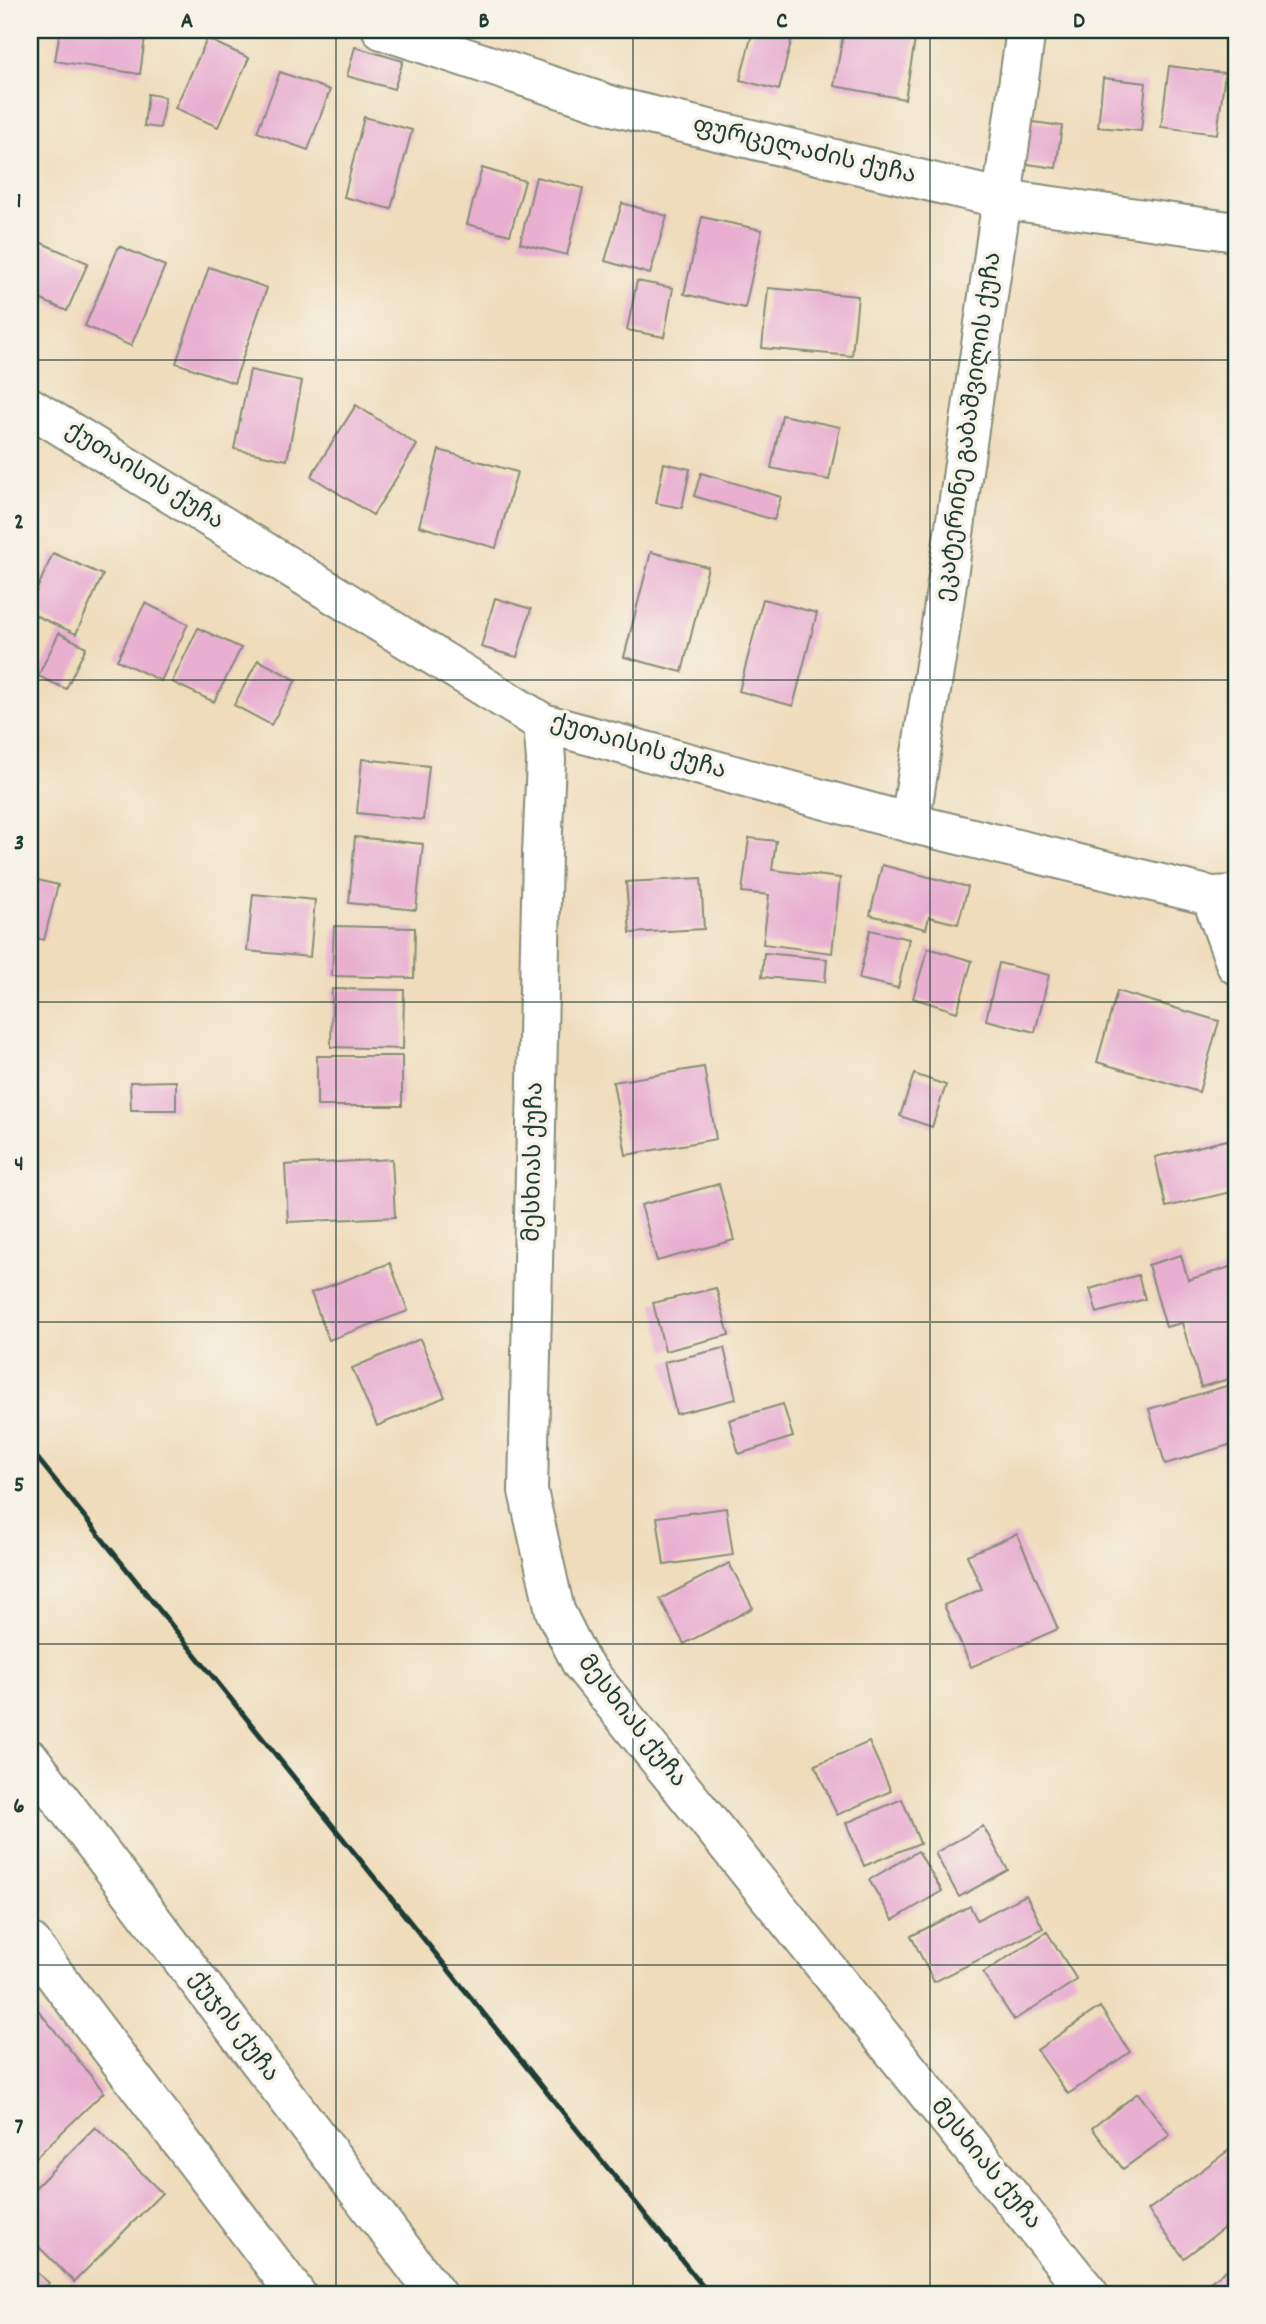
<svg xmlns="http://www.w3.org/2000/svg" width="1266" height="2324" font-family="Dekko,'Noto Sans Georgian',sans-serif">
<rect width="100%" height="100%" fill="#f7f3e8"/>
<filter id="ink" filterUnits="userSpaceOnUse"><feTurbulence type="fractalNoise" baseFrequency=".0143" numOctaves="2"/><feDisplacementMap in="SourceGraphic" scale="14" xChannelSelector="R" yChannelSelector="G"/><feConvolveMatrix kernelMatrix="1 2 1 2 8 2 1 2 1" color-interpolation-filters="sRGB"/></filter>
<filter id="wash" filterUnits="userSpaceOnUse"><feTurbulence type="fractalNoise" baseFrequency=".00686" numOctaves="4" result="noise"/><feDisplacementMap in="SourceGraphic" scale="28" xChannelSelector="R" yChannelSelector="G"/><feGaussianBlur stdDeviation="1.57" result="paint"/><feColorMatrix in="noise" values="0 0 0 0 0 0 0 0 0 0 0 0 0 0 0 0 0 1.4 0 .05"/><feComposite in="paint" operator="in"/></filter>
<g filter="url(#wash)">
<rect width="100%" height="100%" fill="#efdcbb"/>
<g id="blocks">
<path fill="#e8afd1" d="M60,30H146L140,74L55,61Z
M753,30H794L779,90L740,80Z
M844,30H893L916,34L905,99L834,86Z
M207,39L249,58L218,127L175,108Z
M355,47L403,61L394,89L347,76Z
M1169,66L1225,73L1217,134L1161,127Z
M280,72L330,90L308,150L257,132Z
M1103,78L1146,83L1141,131L1098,127Z
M148,94L165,97L160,128L144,126Z
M364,117L412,130L391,209L344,197Z
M1026,121L1062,126L1056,168L1020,163Z
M482,168L525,181L510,235L467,224Z
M536,177L583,188L567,255L520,243Z
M622,203L667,216L650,274L605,261Z
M702,217L762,230L745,308L684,294Z
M30,238L88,263L67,311L30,295Z
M119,246L165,266L131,346L85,326Z
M209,267L267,288L234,383L176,363Z
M637,281L673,288L664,337L627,330Z
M768,288L858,296L852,356L762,348Z
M250,370L302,381L287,460L234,449Z
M356,405L417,445L373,515L311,476Z
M782,415L840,427L829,480L771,468Z
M439,450L517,472L496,548L419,526Z
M664,463L690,469L682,508L656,503Z
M701,473L781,497L774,520L694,496Z
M651,552L708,567L682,672L624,657Z
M53,553L103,575L76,634L30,613V605Z
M495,598L531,609L517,657L481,647Z
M763,599L817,613L793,706L739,691Z
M145,603L188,624L161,681L117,660Z
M198,628L241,648L214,702L172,682Z
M59,633L86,647L66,689L38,676Z
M258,660L296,680L271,725L234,705Z
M362,759L429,766L423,820L357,813Z
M355,837L423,844L416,910L349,903Z
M749,838L776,841L772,870L840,878L832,953L763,944L769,895L742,892Z
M882,865L968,887L958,924L929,917L926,929L870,915Z
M30,878L58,885L44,940L30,936Z
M701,878L704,929L630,933L626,882Z
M253,894L315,900L310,957L247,951Z
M334,926L415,928L414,978L332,976Z
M870,930L909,939L898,988L859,979Z
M928,948L972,961L957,1012L913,998Z
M764,953L827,959L825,982L762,977Z
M999,963L1049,975L1035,1032L986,1020Z
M332,989L404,990L403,1049L331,1047Z
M1117,991L1219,1021L1199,1092L1097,1062Z
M317,1056H402V1106H317Z
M704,1067L716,1139L626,1155L613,1082Z
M914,1074L946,1085L932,1127L900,1116Z
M176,1081V1110H131L130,1082Z
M1227,1140L1236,1181V1191L1166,1207L1155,1157Z
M392,1159L395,1217L288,1222L285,1165Z
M719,1184L734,1240L657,1261L641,1205Z
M1181,1255L1188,1280L1236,1265V1377L1201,1387L1182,1323L1166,1327L1148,1265Z
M390,1263L408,1311L329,1340L311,1293Z
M1138,1275L1145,1299L1097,1313L1090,1289Z
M716,1288L729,1335L665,1351L653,1303Z
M420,1339L445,1397L377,1426L352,1368Z
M724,1348L736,1399L676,1414L664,1362Z
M1236,1383V1443L1165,1464L1149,1409Z
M783,1404L793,1437L739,1454L729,1420Z
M726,1508L733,1555L664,1565L657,1517Z
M1017,1534L1058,1629L971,1667L944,1605L982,1589L967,1555Z
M729,1563L753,1608L684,1644L660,1599Z
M869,1742L891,1791L837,1815L815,1765Z
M902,1799L920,1843L864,1866L846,1823Z
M983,1826L1008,1870L959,1897L935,1853Z
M918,1851L942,1891L893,1920L869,1880Z
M1026,1895L1043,1928L934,1982L911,1936L970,1906L977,1920Z
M1047,1932L1077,1980L1014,2020L983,1973Z
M30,2000L104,2092L30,2163Z
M1100,2007L1130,2052L1068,2094L1037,2050Z
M1138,2093L1170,2135L1123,2169L1092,2128Z
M95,2127L162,2193L74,2282L30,2238V2193Z
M1236,2145V2219L1184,2258L1148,2210Z
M1236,2263V2294H1213L1206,2285Z
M30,2267L49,2283L40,2294H30Z"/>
</g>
</g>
<g filter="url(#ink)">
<use href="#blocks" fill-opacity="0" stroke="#878c78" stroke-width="2"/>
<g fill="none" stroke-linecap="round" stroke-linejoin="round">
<g stroke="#878c78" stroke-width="42">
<path id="minor" d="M382,30L616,107L1003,199L1236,232
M30,407L543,723L910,823L1211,896L1236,895
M543,723L546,760L542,854L528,1491L555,1611L581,1663L1089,2294
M910,823L938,646L1026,30
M1211,896L1236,965
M30,1759L436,2294
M30,1942L296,2294"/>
</g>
<use href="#minor" stroke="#fff" stroke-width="38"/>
<path stroke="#1f3d34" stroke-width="5" d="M30,1449L709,2294"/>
</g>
</g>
<path fill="none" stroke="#1f3d34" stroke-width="2" stroke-opacity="0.55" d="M336,30V2294M633,30V2294M930,30V2294M30,360H1236M30,680H1236M30,1002H1236M30,1322H1236M30,1644H1236M30,1965H1236"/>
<g text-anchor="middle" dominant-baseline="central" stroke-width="7" stroke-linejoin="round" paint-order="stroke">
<g font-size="24" fill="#1f3d34" stroke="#f7f3e8">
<text transform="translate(804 152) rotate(13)">ფურცელაძის ქუჩა</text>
<text transform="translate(970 427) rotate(-82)">ეკატერინე გაბაშვილის ქუჩა</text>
<text transform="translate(144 477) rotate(32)">ქუთაისის ქუჩა</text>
<text transform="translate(638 748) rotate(16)">ქუთაისის ქუჩა</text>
<text transform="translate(535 1162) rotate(-89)">მესხიას ქუჩა</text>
<text transform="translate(631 1722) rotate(52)">მესხიას ქუჩა</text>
<text transform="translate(233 2027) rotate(53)">ქუჯის ქუჩა</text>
<text transform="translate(985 2165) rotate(51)">მესხიას ქუჩა</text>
</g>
</g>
<rect width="1266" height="2324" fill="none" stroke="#f7f3e8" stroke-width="77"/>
<rect x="38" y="38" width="1190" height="2248" fill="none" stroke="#1f3d34" stroke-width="2.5"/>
<g font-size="23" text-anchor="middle" font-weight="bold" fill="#1f3d34">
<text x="187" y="27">A</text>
<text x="484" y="27">B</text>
<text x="782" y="27">C</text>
<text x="1079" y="27">D</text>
<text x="19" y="207">1</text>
<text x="19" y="528">2</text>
<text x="19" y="849">3</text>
<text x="19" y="1170">4</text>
<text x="19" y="1491">5</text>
<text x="19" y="1812">6</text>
<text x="19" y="2133">7</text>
</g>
</svg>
